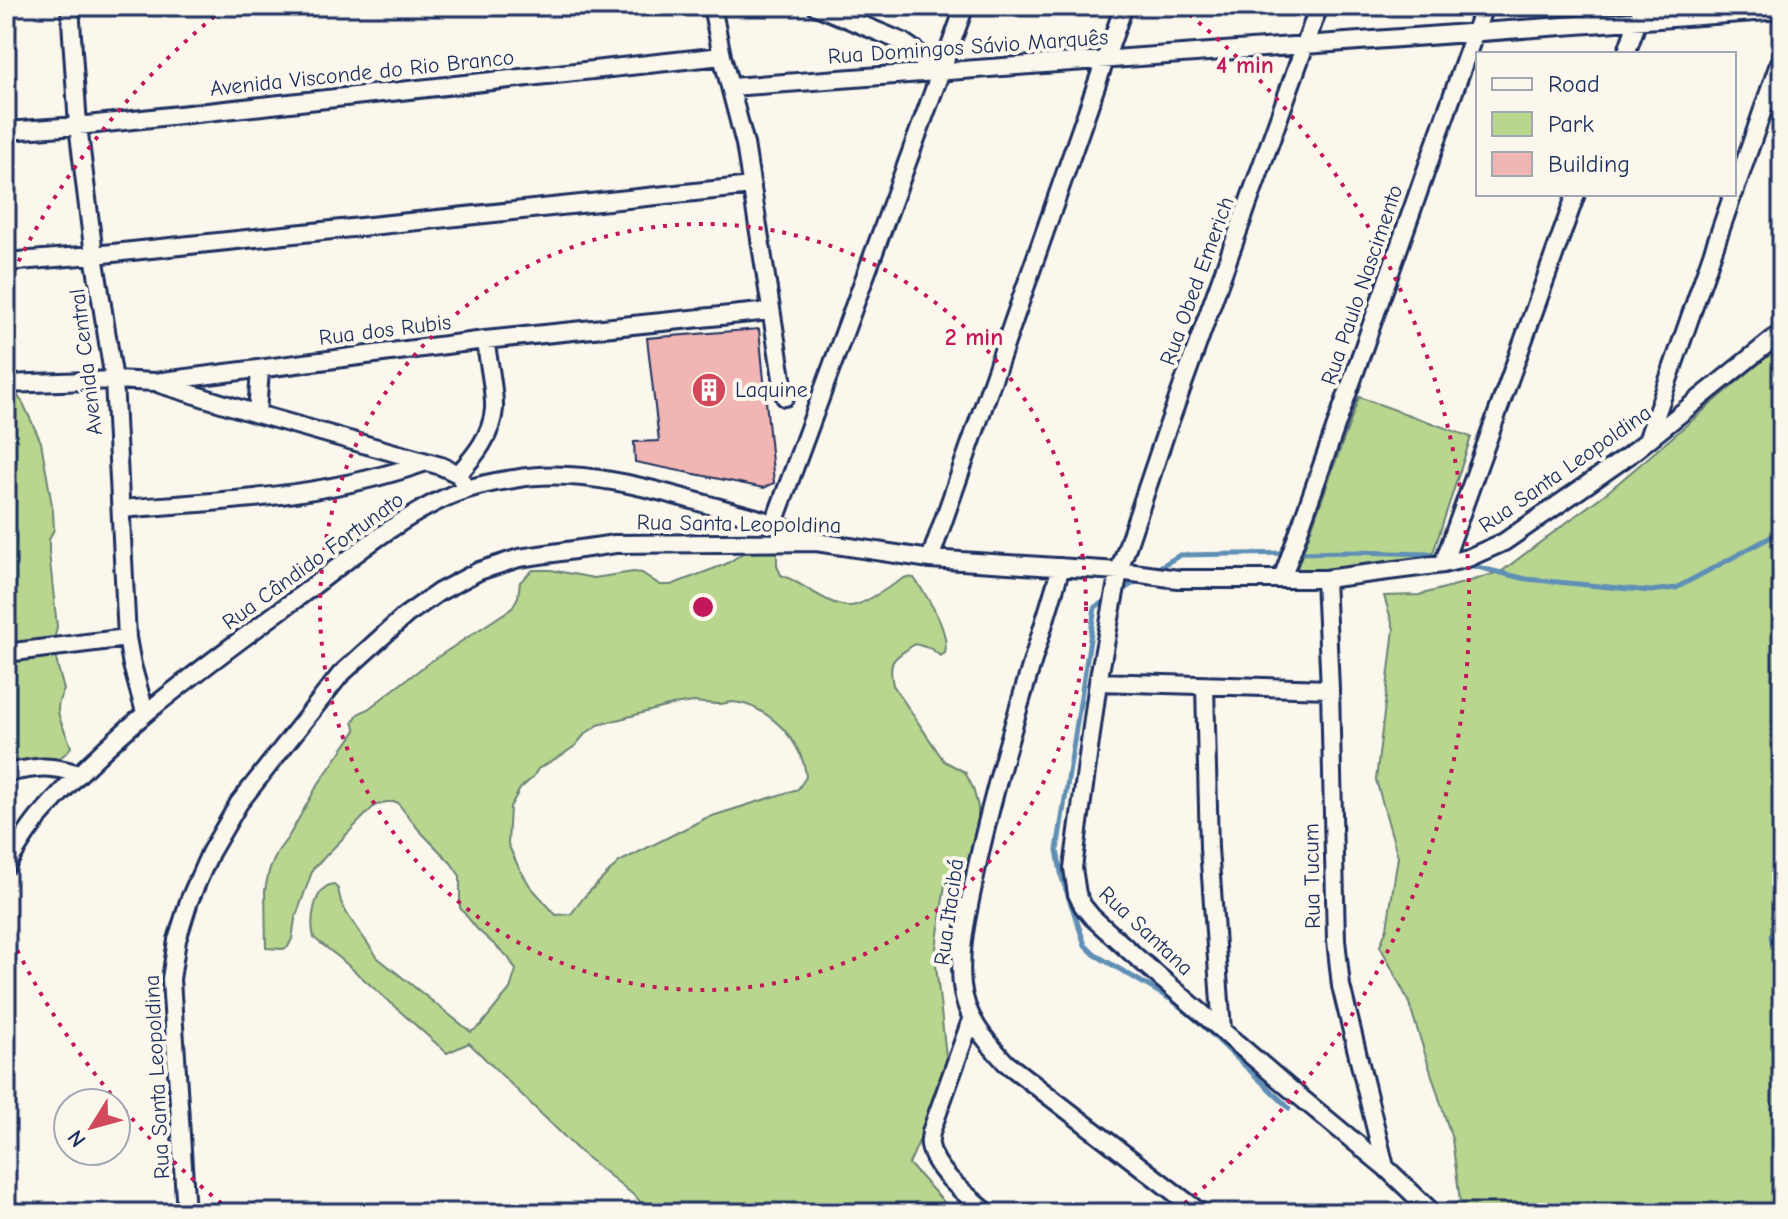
<svg xmlns="http://www.w3.org/2000/svg" width="1788" height="1219" font-family="'Comic Neue',sans-serif">
<rect width="100%" height="100%" fill="#fbf7ec"/>
<filter id="ink" filterUnits="userSpaceOnUse"><feTurbulence type="fractalNoise" baseFrequency=".0125" numOctaves="2"/><feDisplacementMap in="SourceGraphic" scale="16" xChannelSelector="R" yChannelSelector="G"/><feConvolveMatrix kernelMatrix="1 2 1 2 8 2 1 2 1" color-interpolation-filters="sRGB"/></filter>
<g filter="url(#ink)">
<path fill="#b9d68f" stroke="#6a8276" stroke-width="2" fill-rule="evenodd" d="M1782,344V1213H1444L1448,1207L1460,1201L1452,1139L1408,1000L1380,946L1387,928L1398,857L1376,780L1394,629L1384,596L1419,595L1467,582L1502,571L1610,490Z
M6,388L15,392L23,403L41,442L53,511L54,529L49,540V552L57,627C50,649 59,669 64,690C50,713 64,724 71,747C57,769 29,764 6,764Z
M1359,397L1471,437L1431,559L1295,574Z
M757,544L777,547V566L781,575C803,582 834,612 856,605C871,600 892,585 906,577L914,578C927,596 950,631 945,653L940,656L932,649L915,644C895,658 887,658 893,685L944,761L965,772L973,788L978,807V823L969,867L945,884L935,956L948,1075L909,1164L954,1213H650L636,1197L579,1151L469,1043L447,1053L341,959L314,938C310,922 313,888 333,884L338,889L341,902L347,914L378,958L471,1032L481,1025L510,989L516,970L508,957L477,929L460,908V876L451,863L419,830L397,802H386L374,806L313,869L295,919L292,939L288,947L283,949L266,948L265,890L269,871L278,851L289,836L317,786L356,730L353,722L358,714L368,709L427,664L512,608L518,597L520,582L533,570H551L594,578L633,572L642,573L660,585H671L726,564ZM694,702C703,703 711,704 720,704C724,704 728,702 732,702C768,704 804,743 806,777L798,789L706,818L619,862L585,896L571,914L556,915L530,886L518,866L508,844L510,807L520,789L533,777L538,769L562,755L575,746L585,734L598,725L672,705Z"/>
<g fill="none" stroke-linecap="round" stroke-linejoin="round">
<path stroke="#608fb6" stroke-width="5" d="M1465,564L1526,579L1650,591L1676,588L1782,531
M1155,570L1180,555L1356,552L1427,554L1444,558
M1120,591L1143,578
M1109,599L1095,607L1057,850L1062,878L1085,945L1094,954L1172,1000L1199,1022L1289,1108
M1771,936L1782,992"/>
</g>
<path fill="#f1b6b3" stroke="#1b2f5e" stroke-width="2" d="M759,329L774,483L764,488L635,462L634,442L659,441L647,338Z"/>
<g fill="none" stroke-linecap="round" stroke-linejoin="round">
<g stroke="#1b2f5e" stroke-width="22">
<path id="minor" d="M70,6L78,126L94,255L114,380L127,638L132,665L145,712
M712,6L722,56L745,144L785,397
M816,6L903,42L916,51L931,73
M1319,6L1167,429L1119,571L1098,682L1073,868L1077,894L1083,906L1092,917L1134,955L1288,1087L1385,1167L1433,1213
M1626,54L1643,6
M731,87L1782,10
M6,131L78,126L722,56
M1734,193L1782,55
M6,262L94,255L752,186
M6,384L114,380L155,382L485,340L770,311
M160,384L257,414L441,466L458,474L467,489
M257,414L260,369
M1648,438L1733,194
M458,474C475,456 492,435 494,409C495,391 488,359 485,340
M121,509C224,501 328,497 426,462
M774,523L965,6
M930,559L1124,6
M1443,564L1576,194
M1061,567C1031,668 998,768 976,871C969,908 958,947 962,985C965,1017 985,1040 1006,1063L1201,1213
M1282,579L1484,6
M1325,579L1330,689L1336,940L1341,986L1385,1167
M6,653L127,638
M1098,682L1330,689
M1205,686L1209,848L1222,1030
M6,773C38,767 47,764 79,774
M6,866C17,849 27,831 40,816C112,732 201,669 289,604C340,567 392,521 449,496C469,487 493,482 514,479C578,467 655,489 716,507C750,516 783,524 813,541
M971,1020L931,1132C931,1136 929,1140 930,1145C934,1171 969,1197 988,1213
M186,1213L171,979L177,940L189,901L210,853L239,803L340,675L406,615L439,592L479,571L519,558L615,544L816,542L930,559L1119,571L1178,579H1325L1443,564L1468,558L1504,542L1628,456L1782,332"/>
</g>
<use href="#minor" stroke="#fbf7ec" stroke-width="16"/>
</g>
</g>
<g fill="none" stroke="#c2185b" stroke-width="4" stroke-dasharray="4 8">
<circle cx="703" cy="607" r="383"/>
<path d="M231 1211A767 767 0 0 1 8 931M8 283A767 767 0 0 1 226 7M1180 7A767 767 0 0 1 1175 1211"/>
</g>
<defs>
<g id="building-disc" transform="scale(1.8)"><circle r="9.5" fill="#d1495b" stroke="#fbf7ec"/><path d="M-4-6H4V6H1V3H-1V6H-4ZM-2.5-4.3h1.7v1.8h-1.7ZM.8-4.3h1.7v1.8H.8ZM-2.5-1h1.7V.8h-1.7ZM.8-1h1.7V.8H.8Z" fill="#fff"/></g>
</defs>
<g fill-rule="evenodd">
<use href="#building-disc" x="709" y="390"/>
</g>
<g text-anchor="middle" dominant-baseline="central" stroke-width="8" stroke-linejoin="round" paint-order="stroke">
<g font-size="22" fill="#1b2f5e" stroke="#fbf7ec">
<text transform="translate(968 47) rotate(-4)">Rua Domingos Sávio Marquês</text>
<text transform="translate(362 73) rotate(-6)">Avenida Visconde do Rio Branco</text>
<text transform="translate(1197 281) rotate(-70)">Rua Obed Emerich</text>
<text transform="translate(1362 285) rotate(-71)">Rua Paulo Nascimento</text>
<text transform="translate(385 330) rotate(-7)">Rua dos Rubis</text>
<text transform="translate(86 362) rotate(-97)">Avenida Central</text>
<text transform="translate(1565 469) rotate(-35)">Rua Santa Leopoldina</text>
<text transform="translate(739 524) rotate(1)">Rua Santa Leopoldina</text>
<text transform="translate(313 561) rotate(-36)">Rua Cândido Fortunato</text>
<text transform="translate(1312 876) rotate(-91)">Rua Tucum</text>
<text transform="translate(949 912) rotate(-82)">Rua Itacibá</text>
<text transform="translate(1146 931) rotate(43)">Rua Santana</text>
<text transform="translate(157 1077) rotate(-93)">Rua Santa Leopoldina</text>
</g>
<g font-size="22" fill="#1b2f5e" stroke="#fbf7ec" text-anchor="start">
<text x="735" y="390">Laquine</text>
</g>
</g>
<circle cx="703" cy="607" r="12" fill="#c2185b" stroke="#fbf7ec" stroke-width="4"/>
<g font-size="24" text-anchor="middle" font-weight="bold" fill="#c2185b" stroke="#fbf7ec" stroke-width="8" stroke-linejoin="round" paint-order="stroke">
<text x="1245" y="73">4 min</text>
<text x="974" y="345">2 min</text>
</g>
<rect width="1788" height="1219" fill="none" stroke="#fbf7ec" stroke-width="32"/>
<rect x="16" y="16" width="1756" height="1187" fill="none" stroke="#1b2f5e" stroke-width="3" filter="url(#ink)"/>
<rect x="1476" y="52" width="260" height="144" fill="#fbf7ec" stroke="#a1a7b3" stroke-width="2"/>
<rect x="1492" y="78" width="40" height="12" fill="#fbf7ec" stroke="#a1a7b3" stroke-width="2"/>
<text x="1548" y="92" font-size="24" fill="#1b2f5e">Road</text>
<rect x="1492" y="112" width="40" height="24" fill="#b9d68f" stroke="#a1a7b3" stroke-width="2"/>
<text x="1548" y="132" font-size="24" fill="#1b2f5e">Park</text>
<rect x="1492" y="152" width="40" height="24" fill="#f1b6b3" stroke="#a1a7b3" stroke-width="2"/>
<text x="1548" y="172" font-size="24" fill="#1b2f5e">Building</text>
<g transform="translate(92 1127) rotate(233)"><circle r="38" fill="#fbf7ec" stroke="#a1a7b3" stroke-width="2"/>
<path d="M0-6L14 30L0 20L-14 30Z" fill="#d1495b"/>
<text y="-12" font-size="22" font-weight="bold" text-anchor="middle" fill="#1b2f5e">N</text>
</g>
</svg>
